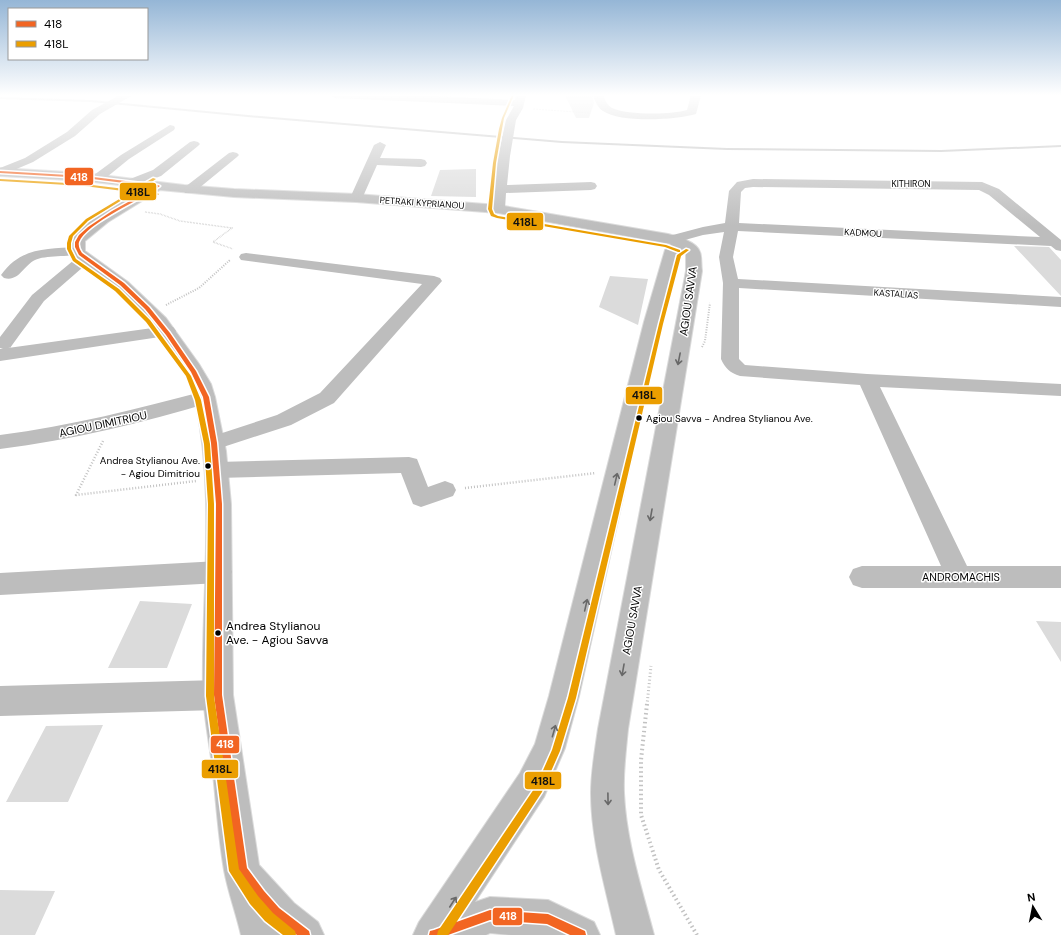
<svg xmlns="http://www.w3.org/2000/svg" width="1061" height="935" font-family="'DM Sans',sans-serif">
<rect width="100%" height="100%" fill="#fff"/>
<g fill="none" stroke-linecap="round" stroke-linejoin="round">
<path fill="#bababa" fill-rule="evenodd" d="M0,97L91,100L248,115L562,141L727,148L941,150L1061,145V147L941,152L727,150L562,143L248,117L91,102L0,99Z"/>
</g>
<path fill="#dbdbdb" d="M565,95H592L594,103L589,118H576Z
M476,169V197L431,196L440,170Z
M1014,246L1049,247L1061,260V296Z
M610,276L648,279L638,325L599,307Z
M140,601L192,604L167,668H108Z
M1036,621L1061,622V662Z
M103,725L68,802H6L46,726Z
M0,890L55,891L35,935H0Z"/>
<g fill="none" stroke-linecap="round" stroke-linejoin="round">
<g stroke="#dbdbdb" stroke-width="2">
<path id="major" d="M0,168L85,173L184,185L234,189L356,194L498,205L668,234C677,236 697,242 700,252C702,257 701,265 702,271L628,729C626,750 623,772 624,793C626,841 642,889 654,935H616C606,889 591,841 591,793C591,772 595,750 598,729L686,271V253L682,250L679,252L662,322L579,696L565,748L544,797L475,902L490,897L548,900L594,922L600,935H511L490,933L486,935H413L419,922L520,773L535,744L549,696L644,322L665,250L671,244L498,213L356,202L234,197L160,190L108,222L85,241V251L128,282L166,318L199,364L211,384L215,397L226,451L231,504L233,695L259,865L294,903L318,922L324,935H241C236,913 228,892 224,870C218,835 216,799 212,765C209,741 204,717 203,693C201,594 216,498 195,399C187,359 137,304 105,280C96,273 69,257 69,245C70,228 130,197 145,188L85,181L0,176Z"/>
</g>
<path stroke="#c2c2c2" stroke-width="1" stroke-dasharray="0.5 1" stroke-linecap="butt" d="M533,109L590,113"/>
<path stroke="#c2c2c2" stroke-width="1.5" stroke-dasharray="0.5 1" stroke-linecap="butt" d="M145,212L160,214L180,221L232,228L213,242L233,249
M229,261L230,260"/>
<path stroke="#c2c2c2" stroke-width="2" stroke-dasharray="1 1.5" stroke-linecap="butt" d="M166,305L199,288L230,260
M702,347L705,341L710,303"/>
<path stroke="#c2c2c2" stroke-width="2.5" stroke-dasharray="1 2" stroke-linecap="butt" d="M103,441L76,495L196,481
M465,488L596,473"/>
<path stroke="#c2c2c2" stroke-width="3" stroke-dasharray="1 2.5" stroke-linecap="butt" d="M647,705L651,666"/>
<path stroke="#c2c2c2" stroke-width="4" stroke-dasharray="1.5 3" stroke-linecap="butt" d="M647,704L641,760V815L659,870L697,935"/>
<path fill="#bdbdbd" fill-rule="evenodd" d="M120,95L131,96L100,114L75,136L33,162L0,176V168L25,158L67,132L92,110Z
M330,95H410L515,100L516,95H526L523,108L516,120L510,156L507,185L591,182L595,183L597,186L595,189L591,190L506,193L505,209L503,212H493L491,209L498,156L506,120L514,106L335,98Z
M593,95H603C605,100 607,105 612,108C626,115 672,115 687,110L691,95H701L696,114C676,120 620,123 603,111C598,108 595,101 593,95Z
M170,125L174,126L175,128L174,130L129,159L102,181H94L92,178L94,175L121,155Z
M194,141L198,142L200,144L198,146L161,176L134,186L130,185L128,182L130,179L153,170L190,142Z
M380,142L386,145L380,158L421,159L425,160L427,163L425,166L421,167L377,165L361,201H351L350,198L374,145Z
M233,152L237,153L239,155L237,157L193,193H185L183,190L185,187L229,153Z
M753,179L982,182L999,189L1061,240V251L1056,250L1051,246L738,231L733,257L738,279L1061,297V307L739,288V359L745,365L867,374L1061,384V396L880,387L967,566H1061V588H862L853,585L849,577L853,569L862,566H941L860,385L740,376C730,373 725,368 721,359L723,283L719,257L724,232L703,235L674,243L669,242L667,239L669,236L703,227L725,223L729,191L737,182ZM753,187L979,190L989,195L1040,237L739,223L741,192L745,188Z
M77,247L82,248L84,251L82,254C69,257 45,255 35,260C23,266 19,282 4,278L1,275C21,247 47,249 77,247Z
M246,253L434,276L440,278L442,281L334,403L291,425L214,450L207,448L203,443L207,438L277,415L320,393L422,284L241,260L239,257L241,254Z
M85,254L90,255L92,258L90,261L44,301L10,348H8L167,326L173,327L176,331L173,335L0,361V349H3L0,348V337L32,295L80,255Z
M205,391L212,392L215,397L212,402C142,423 72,440 0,449V435C72,426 135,409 205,391Z
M409,457L417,459L428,487L445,481L453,484L456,490L453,496L421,507L413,504L401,473L217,478L209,476L206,470L209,464L217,462Z
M219,561L228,564L232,572L228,580L219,583L0,595V573Z
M218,680L228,685L233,695L228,705L218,710L0,716V686Z"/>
<use href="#major" fill="#bdbdbd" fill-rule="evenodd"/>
<g stroke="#fff" stroke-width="3">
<path id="bus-1" d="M0,171L85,176L158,185L160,186C143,199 86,223 79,242C78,246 80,250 82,253L124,283L149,307L170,333L196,371L209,397L217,443L222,504V695L247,868L264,891L279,908L309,931L310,935H297L271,916L256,899L237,870L214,695L216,504L211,443L203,397L191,372L166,335L145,309L120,285L79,255L75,247V242L79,235L88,227L112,211L155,187L85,178L0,173Z
M490,910L548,914L585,931L586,935H570L547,924L490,920L448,935H429L430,931L434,930Z"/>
</g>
<g stroke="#fff" stroke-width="3">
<path id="bus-2" d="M512,95H514L504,118L502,129L496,163L492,209L494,214L498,216L666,245L680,250V252H678L665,247L497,218L491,216L488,209L493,163L499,129L502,118Z
M153,178L156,179L138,191L157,193L159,194L158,195L135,192L88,221L73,236L71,243V249L76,259L119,289L150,320L191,376L201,400L210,444L214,504V696L239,869L258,896L273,913L295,931L296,935H283L265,921L250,904L229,871L206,696L208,504L204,444L195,400L186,376L146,322L115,291L73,261L67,249V243L69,236L86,219L131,192L84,186L0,181V179L84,184L133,190Z
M686,249L689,250L681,256L663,324L576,698L560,751L542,792L448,935H437L438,931L536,786L552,750L568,698L659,324L677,255Z"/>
</g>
<use href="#bus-1" fill="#f26522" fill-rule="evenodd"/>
<use href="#bus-2" fill="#eb9e00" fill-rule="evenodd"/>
</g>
<defs><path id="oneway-shaft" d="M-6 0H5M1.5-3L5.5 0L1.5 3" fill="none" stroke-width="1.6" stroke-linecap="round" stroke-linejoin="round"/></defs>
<g stroke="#686868">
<use href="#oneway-shaft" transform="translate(679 359) rotate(101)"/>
<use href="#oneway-shaft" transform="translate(616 479) rotate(-77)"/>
<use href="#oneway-shaft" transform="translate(651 515) rotate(100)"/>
<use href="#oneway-shaft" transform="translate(586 605) rotate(-77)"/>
<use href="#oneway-shaft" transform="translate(623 670) rotate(100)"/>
<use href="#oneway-shaft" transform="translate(554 731) rotate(-74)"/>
<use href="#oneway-shaft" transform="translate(608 799) rotate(89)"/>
<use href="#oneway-shaft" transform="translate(453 902) rotate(-57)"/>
</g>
<linearGradient id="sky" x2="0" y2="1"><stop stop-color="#95b6d6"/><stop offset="0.42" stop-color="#fff"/><stop offset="1" stop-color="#fff" stop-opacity="0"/></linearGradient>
<rect width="1061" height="226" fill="url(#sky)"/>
<g fill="#000" stroke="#fff" stroke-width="1.5">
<circle cx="639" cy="418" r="3.5"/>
<circle cx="208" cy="466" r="3.5"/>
<circle cx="218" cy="633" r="3.5"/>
</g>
<g text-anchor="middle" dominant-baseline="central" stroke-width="3" stroke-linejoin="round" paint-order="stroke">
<g font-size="9" fill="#000" stroke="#fff">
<text x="911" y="184">KITHIRON</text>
<text transform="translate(422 203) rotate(4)">PETRAKI KYPRIANOU</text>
<text transform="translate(863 233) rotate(3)">KADMOU</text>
<text transform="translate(896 294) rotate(4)">KASTALIAS</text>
</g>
<g font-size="10" fill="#000" stroke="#fff" text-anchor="start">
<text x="646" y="418">Agiou Savva - Andrea Stylianou Ave.</text>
<text x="200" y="460" text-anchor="end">Andrea Stylianou Ave.<tspan x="200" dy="13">- Agiou Dimitriou</tspan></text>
</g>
<g font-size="11" fill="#000" stroke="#fff">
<text transform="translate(688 301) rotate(-82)">AGIOU SAVVA</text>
<text transform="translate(103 424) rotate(-12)">AGIOU DIMITRIOU</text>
<text x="961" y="577">ANDROMACHIS</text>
<text transform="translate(632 620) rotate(-80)">AGIOU SAVVA</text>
</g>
<g font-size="12" fill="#000" stroke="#fff" text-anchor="start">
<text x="226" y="626">Andrea Stylianou<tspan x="226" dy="14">Ave. - Agiou Savva</tspan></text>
</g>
</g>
<g stroke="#fff" stroke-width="1.5">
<rect x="64" y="167" width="30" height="19" rx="4" fill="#f26522"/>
<rect x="119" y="182" width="38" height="19" rx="4" fill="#eb9e00"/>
<rect x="506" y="212" width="38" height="19" rx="4" fill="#eb9e00"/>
<rect x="625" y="386" width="38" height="19" rx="4" fill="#eb9e00"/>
<rect x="210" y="735" width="30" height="19" rx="4" fill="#f26522"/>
<rect x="201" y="759" width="38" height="20" rx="4" fill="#eb9e00"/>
<rect x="524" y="771" width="38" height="19" rx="4" fill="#eb9e00"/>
<rect x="492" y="907" width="31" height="19" rx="4" fill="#f26522"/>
</g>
<g font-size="11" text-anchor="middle" font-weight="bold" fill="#fff">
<text x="79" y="181">418</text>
<text x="225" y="748">418</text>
<text x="508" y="920">418</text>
</g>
<g font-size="11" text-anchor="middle" font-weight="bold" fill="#111">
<text x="138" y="196">418L</text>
<text x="525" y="226">418L</text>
<text x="644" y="399">418L</text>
<text x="220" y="773">418L</text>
<text x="543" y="785">418L</text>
</g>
<rect x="8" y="8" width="140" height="52" fill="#ffffff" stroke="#999999"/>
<rect x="16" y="21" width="20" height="6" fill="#f26522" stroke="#999999"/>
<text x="44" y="28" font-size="12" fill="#000000">418</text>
<rect x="16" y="41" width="20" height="6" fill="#eb9e00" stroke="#999999"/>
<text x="44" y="48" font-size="12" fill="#000000">418L</text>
<g transform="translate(1033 907) rotate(350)" stroke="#ffffff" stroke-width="3" paint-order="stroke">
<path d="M0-3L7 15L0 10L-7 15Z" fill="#000000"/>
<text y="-6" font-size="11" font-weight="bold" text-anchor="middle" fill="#000000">N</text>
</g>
</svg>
